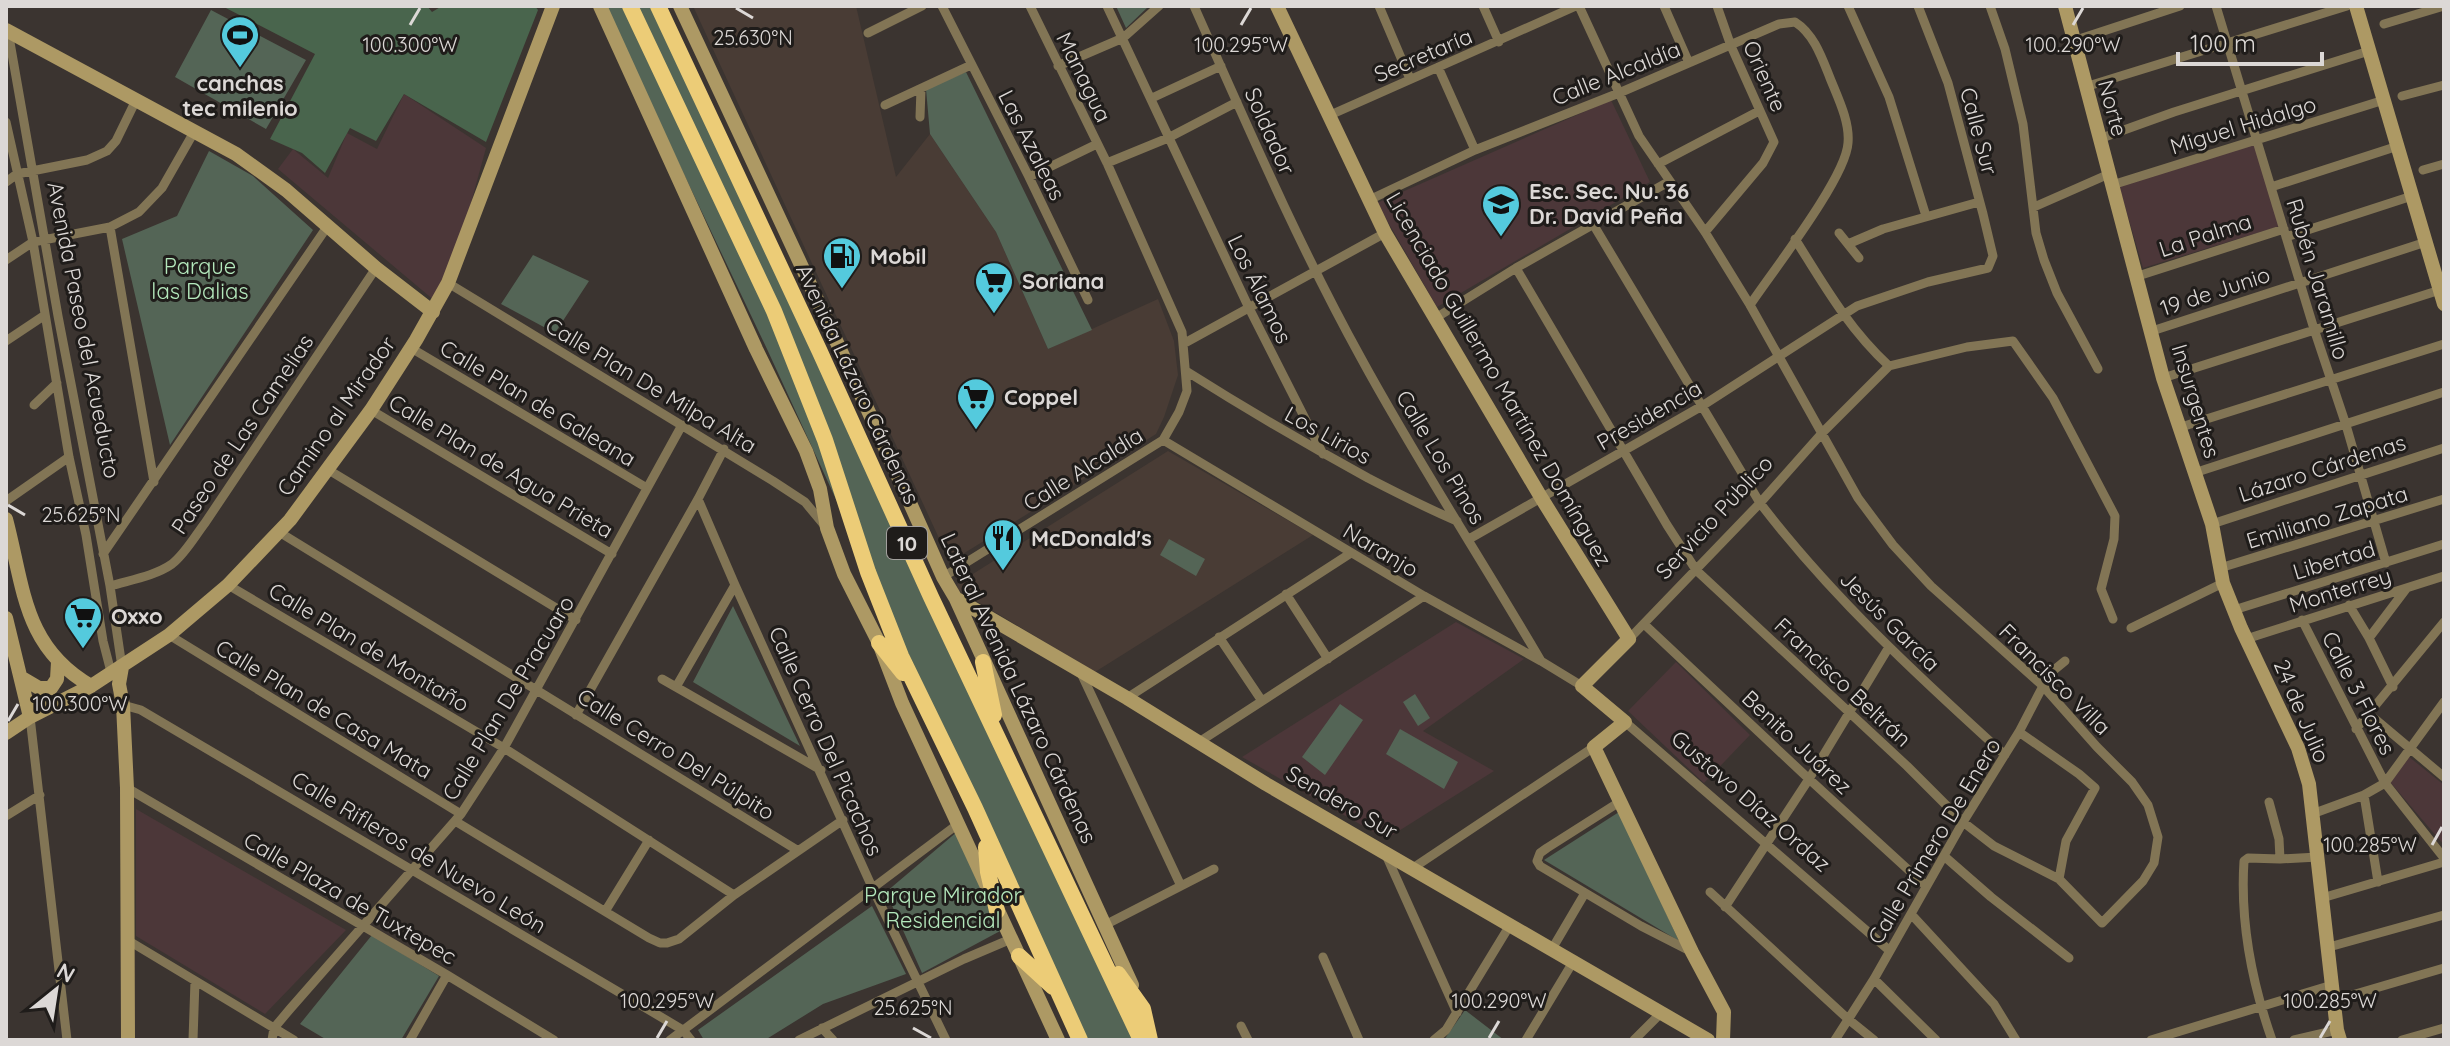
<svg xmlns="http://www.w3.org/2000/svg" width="2450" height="1046" font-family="Quicksand,sans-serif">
<rect width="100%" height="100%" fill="#3b3430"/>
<path fill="#493c35" d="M693,6H856L896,177L930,134L996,232L1048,349L1158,299L1174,341L1178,375L1164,417L1156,434L950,562Z
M1168,451L1313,535L1095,672L958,590L957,584Z"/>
<path fill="#4c3739" d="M404,94L486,148L462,236L435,301L278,169L293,149L328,178L347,133L377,149Z
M1611,100L1650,182L1437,307L1377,203Z
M2255,144L2280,226L2143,268L2119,186Z
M1456,622L1524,659L1423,731L1494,771L1386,839L1242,757Z
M1676,662L1750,735L1704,783L1628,711Z
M2408,756L2444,785V845L2390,782Z
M136,809L346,930L265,1014L136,936Z"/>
<path fill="#546556" d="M604,6H662L1142,1040H1084L767,349Z
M1116,6H1149L1126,28Z
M211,10L306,60L266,129L175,77Z
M966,72L1092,330L1048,349L996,232L930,134L926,89Z
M209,151L253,176L313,230L170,445L122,239L177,216Z
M533,255L589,281L555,333L501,304Z
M1169,539L1205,559L1196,576L1160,555Z
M733,606L800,746L693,682Z
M1415,694L1430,718L1418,726L1403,702Z
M1340,704L1363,720L1325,775L1302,757Z
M1400,729L1458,762L1444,789L1386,754Z
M1619,812L1679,941L1544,860Z
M958,831L1002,930L922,973L886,892Z
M872,906L906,974L823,1004L765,1040H704L698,1030Z
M372,935L439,976L401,1040H327L300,1024Z
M1465,1010L1504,1040H1444Z"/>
<path fill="#49654d" d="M222,6H427L432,12L442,6H535L538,10L486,142L404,94L376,141L350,128L325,173L302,153L270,139L315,54Z"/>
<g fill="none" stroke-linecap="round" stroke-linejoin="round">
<path stroke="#827555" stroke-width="9" d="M942,6L1029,177L1088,300
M1107,6L1249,308L1323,454
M1194,6C1247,125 1298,244 1361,358C1417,461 1482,560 1541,661
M1379,6L1410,79
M1483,6L1499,42
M1579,6L1639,136L1705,232L1750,305L1858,498L1893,545L1931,586L2043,686L2097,747L2132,782L2148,805L2158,837L2154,863L2143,881L2102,923L2059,879L2066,841L2095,788L2079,774L2019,732
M1664,6L1689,63
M1848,6L1889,97L1926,216
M1990,6L2005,49L2023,124L2036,233L2044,260L2057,293L2098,369
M2216,6L2314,329L2346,425L2386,563
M2384,24L2444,6
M8,31L58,316L110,586L122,667
M868,33L922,6
M2073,41L2180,6
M1058,66L1123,38L1159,6
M1438,67L1475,150
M2085,87L2347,6
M2402,96L2444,85
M1152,98L1221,66
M885,105L971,65
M1328,116L1576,6
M920,117L921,89
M6,122L33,242L69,457L86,535L103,641L111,672
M2099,139L2174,112L2369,51
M1107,163L1168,138L1237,102
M1658,164L1759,111
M2423,170L2444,164
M1029,177L1097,144
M6,182L17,174L87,160L107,151L116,141L136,100
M2112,185L2384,100
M2271,187L2398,146
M1369,200L1475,150L1619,93L1779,24L1795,22C1814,34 1822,58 1830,78C1838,98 1850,122 1848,143C1846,178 1772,272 1750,305
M2034,207L2109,174
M1593,224L1760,503C1832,597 1918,676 2005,755
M110,227L154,482
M1705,232L1763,163L1774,142L1731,46L1717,6
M1839,233L1859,258
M2286,237L2412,196
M1848,244L1883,229L1979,202
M6,260L33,242L110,227L139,212L162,188L194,132
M1516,268L1667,525L1696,570L1907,766L1963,822L1994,846L2059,879
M2138,276L2284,229
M448,283L773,481L805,502L824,525
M1434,319L1516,268L1670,181
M2152,331L2426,242
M6,341L45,315
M1183,344L1385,233
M411,348L647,488
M1889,366L1967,347L2013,341L2053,398L2115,516L2114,539L2101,589L2113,619
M1186,371C1246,409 1306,444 1368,478C1397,493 1426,508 1457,521
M2163,378L2440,290
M34,405L57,383
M371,410L612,554
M2178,428L2444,344
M1163,440L1424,596L1541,661L1582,686
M327,469L576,620
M2194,473L2444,392
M698,499L735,585L872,887L946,1040
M6,501L69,457
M2212,524L2444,448
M279,532L797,850
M1469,539L1702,406L1857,306L1928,282L1988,268L1993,256L1983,214L1948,83L1918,6
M103,554L327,227
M2220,568L2444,499
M943,577L1163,440L1179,412L1187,391L1182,332L1107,163L1030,6
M228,585L504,748L734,895
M110,586C130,580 155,576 172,564C185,554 195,536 205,523L376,268
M1286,594L1328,659
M2349,605L2369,638L2393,687
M2234,610L2444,544
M2302,620L2385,783L2444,858
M1644,624L1809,779L1926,886
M2131,628L2223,583
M169,635L461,814
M1219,637L1262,701
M2369,638L2406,589
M1629,639L1760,503L1823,432L1889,366C1848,328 1824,285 1795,239
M2246,639L2444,576
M1081,673L1181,886
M662,679L821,770
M676,687L735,585
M1127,698L1351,553
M123,705L141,710L683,1030L691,1040
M2369,714L2444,777
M576,715L698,499L724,449
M30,717L67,1040
M1625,722L1890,951
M2356,729L2444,622
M1199,742L1424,596
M127,788L447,975L554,1040
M2364,795L2378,882
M1621,801L1547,848L1540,853L1537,861L1540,866L1641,926L1692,952
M2269,802L2279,839L2280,859
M2312,814L2364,795L2385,783L2444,702
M6,816L40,795
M455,821L649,938L660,943H667L679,939L734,895L843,820
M1386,855L1457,1013
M1944,856L1991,897L2069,958
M1413,868L1594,747
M1710,892L1848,1019L1874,1040
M2322,898L2444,862
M1725,907L1809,779L1889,647
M606,910L649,840
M1911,914L1994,1004L2016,1040
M1103,926L1214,869
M129,941L294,1040
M2329,947L2444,915
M1552,949L1585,893
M1323,957L1359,1040
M1874,979L1936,1040
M2335,1000L2444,968
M1241,1026L1248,1040
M822,1028L833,1040
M193,1040L195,981
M272,1040L274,1028L290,1009L461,814L504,748L682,425
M410,1040L447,975
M670,1040L958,824
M799,1040L964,959L1011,939
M1434,1040L1446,1030L1510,925
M1526,1040L1573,962
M1634,1040L1662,1012
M1835,1040L1874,979L1963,822L2019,732L2043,686L2054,670L2065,661
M2151,1040L2332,985
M2272,1040C2252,983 2240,922 2244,861L2248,858L2280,859L2318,857
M2294,1040L2337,1030
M2402,1040L2444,1028"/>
<path stroke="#ad9964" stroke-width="14" d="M600,6L756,349L806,451L820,489L827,528L844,574L879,643L902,703L1058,1040
M680,6C769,196 858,385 943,577L956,599L1132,985
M1277,6L1385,233L1542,499L1629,639L1582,686L1625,722L1594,747L1692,952L1724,1012L1723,1040
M2065,6L2163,378L2212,524L2223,583L2241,628L2298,748L2309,784L2337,1030L2340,1040
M2356,6L2444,304
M6,30L236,154L286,190L376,268L433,312
M6,519C24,587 23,647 91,686
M957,599L1127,698L1266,784L1708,1040
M6,618L30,717
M122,667L119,684L123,705L127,788L128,1040
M22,678L39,688H51L57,679L58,662
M6,733L30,717L91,686L169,635L228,585L290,520L371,410L416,340L448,283L553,6"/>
<path stroke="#eccc77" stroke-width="16" d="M630,6L774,311L825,440L868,572L901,656L975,808L1080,1040
M658,6L820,352L931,597L1141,1040
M879,643L903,673
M983,662L994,715
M986,847L988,872L997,911
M1019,956L1053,987
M1118,974L1143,1009L1150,1040"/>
</g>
<path fill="none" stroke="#dcd8d6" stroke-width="3" d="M736,8L753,18M410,25L420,8M1241,25L1251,8M2073,25L2083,8M8,505L25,515M8,721L18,704M2432,845L2442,827M913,1028L931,1038M657,1038L667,1021M1489,1038L1499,1021M2320,1038L2330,1021"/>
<defs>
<g id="stadium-pin" transform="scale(2)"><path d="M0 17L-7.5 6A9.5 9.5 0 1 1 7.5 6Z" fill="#54cadd" stroke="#1f1c1a"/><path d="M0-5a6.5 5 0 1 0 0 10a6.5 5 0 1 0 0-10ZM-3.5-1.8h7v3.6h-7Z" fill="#111"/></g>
<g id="school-pin" transform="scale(2)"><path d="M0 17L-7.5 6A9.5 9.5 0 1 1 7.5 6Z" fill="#54cadd" stroke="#1f1c1a"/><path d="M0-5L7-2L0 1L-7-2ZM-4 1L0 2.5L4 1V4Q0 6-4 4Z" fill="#111"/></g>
<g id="fuel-pin" transform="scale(2)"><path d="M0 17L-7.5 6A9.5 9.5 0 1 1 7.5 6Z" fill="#54cadd" stroke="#1f1c1a"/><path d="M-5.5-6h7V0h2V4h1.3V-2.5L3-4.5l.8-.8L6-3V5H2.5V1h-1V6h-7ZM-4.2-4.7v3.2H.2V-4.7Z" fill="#111"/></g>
<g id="supermarket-pin" transform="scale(2)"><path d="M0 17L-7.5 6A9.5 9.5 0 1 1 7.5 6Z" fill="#54cadd" stroke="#1f1c1a"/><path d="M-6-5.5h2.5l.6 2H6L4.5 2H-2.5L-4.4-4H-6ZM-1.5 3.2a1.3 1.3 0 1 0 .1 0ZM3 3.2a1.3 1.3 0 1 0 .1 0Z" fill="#111"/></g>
<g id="restaurant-pin" transform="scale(2)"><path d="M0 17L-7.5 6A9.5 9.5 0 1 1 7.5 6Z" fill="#54cadd" stroke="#1f1c1a"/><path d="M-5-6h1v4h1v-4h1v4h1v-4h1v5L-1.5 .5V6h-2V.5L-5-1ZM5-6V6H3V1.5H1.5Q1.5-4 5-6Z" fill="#111"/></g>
</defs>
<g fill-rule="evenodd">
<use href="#stadium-pin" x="240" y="35"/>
<use href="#school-pin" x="1501" y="204"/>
<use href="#fuel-pin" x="842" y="256"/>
<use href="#supermarket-pin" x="994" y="281"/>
<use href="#supermarket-pin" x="976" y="397"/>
<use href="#restaurant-pin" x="1003" y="538"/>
<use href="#supermarket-pin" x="83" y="616"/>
</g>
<g text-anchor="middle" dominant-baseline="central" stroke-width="6" stroke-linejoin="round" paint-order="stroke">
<rect fill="#1f1c1a" stroke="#a3a09e" stroke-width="2" x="887" y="527" width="40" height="32" rx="6"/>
<g font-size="20" font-weight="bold" fill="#dcd8d6">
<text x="907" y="543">10</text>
</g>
<g font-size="22" fill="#dcd8d6" stroke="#1f1c1a">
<text transform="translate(1423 55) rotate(-23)">Secretaría</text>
<text transform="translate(1616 73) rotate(-22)">Calle Alcaldía</text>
<text transform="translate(1765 76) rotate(66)">Oriente</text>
<text transform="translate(1084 77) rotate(64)">Managua</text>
<text transform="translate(2113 108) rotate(75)">Norte</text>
<text transform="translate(2243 125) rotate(-17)">Miguel Hidalgo</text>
<text transform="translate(1270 131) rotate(66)">Soldador</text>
<text transform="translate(1979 131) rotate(75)">Calle Sur</text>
<text transform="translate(1032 145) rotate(63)">Las Azaleas</text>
<text transform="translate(2205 235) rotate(-18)">La Palma</text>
<text transform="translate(2318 279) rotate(73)">Rubén Jaramillo</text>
<text transform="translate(1260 289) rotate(64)">Los Álamos</text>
<text transform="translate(2215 291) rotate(-18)">19 de Junio</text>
<text transform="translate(84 330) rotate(79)">Avenida Paseo del Acueducto</text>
<text transform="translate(1499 379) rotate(60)">Licenciado Guillermo Martínez Domínguez</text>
<text transform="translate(858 384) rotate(65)">Avenida Lázaro Cárdenas</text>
<text transform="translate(651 385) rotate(31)">Calle Plan De Milpa Alta</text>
<text transform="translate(2196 401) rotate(73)">Insurgentes</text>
<text transform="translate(538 403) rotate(31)">Calle Plan de Galeana</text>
<text transform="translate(1649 415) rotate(-30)">Presidencia</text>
<text transform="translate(336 416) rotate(-55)">Camino al Mirador</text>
<text transform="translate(242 434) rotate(-56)">Paseo de Las Camelias</text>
<text transform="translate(1328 435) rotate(29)">Los Lirios</text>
<text transform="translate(1441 457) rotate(59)">Calle Los Pinos</text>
<text transform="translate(501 466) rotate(31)">Calle Plan de Agua Prieta</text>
<text transform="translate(2322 468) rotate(-18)">Lázaro Cárdenas</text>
<text transform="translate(1083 469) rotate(-32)">Calle Alcaldía</text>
<text transform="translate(1714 517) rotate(-47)">Servicio Público</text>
<text transform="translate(2327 517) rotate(-17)">Emiliano Zapata</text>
<text transform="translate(1381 550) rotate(31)">Naranjo</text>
<text transform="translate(2334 560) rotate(-17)">Libertad</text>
<text transform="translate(2340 590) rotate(-17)">Monterrey</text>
<text transform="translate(1890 621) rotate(45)">Jesús García</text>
<text transform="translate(369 647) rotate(31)">Calle Plan de Montaño</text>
<text transform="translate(2055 679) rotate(45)">Francisco Villa</text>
<text transform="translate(1843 682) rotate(43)">Francisco Beltrán</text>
<text transform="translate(1019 688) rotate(65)">Lateral Avenida Lázaro Cárdenas</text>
<text transform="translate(2359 693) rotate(63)">Calle 3 Flores</text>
<text transform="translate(508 698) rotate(-59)">Calle Plan De Pracuaro</text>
<text transform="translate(324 709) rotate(31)">Calle Plan de Casa Mata</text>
<text transform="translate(2302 711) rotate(67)">24 de Julio</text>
<text transform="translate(826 741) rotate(66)">Calle Cerro Del Picachos</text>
<text transform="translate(1797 742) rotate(43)">Benito Juárez</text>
<text transform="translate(676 754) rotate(32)">Calle Cerro Del Púlpito</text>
<text transform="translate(1751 801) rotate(41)">Gustavo Díaz Ordaz</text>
<text transform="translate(1342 802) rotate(30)">Sendero Sur</text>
<text transform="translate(1934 841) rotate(-59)">Calle Primero De Enero</text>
<text transform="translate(419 852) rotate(31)">Calle Rifleros de Nuevo León</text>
<text transform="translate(350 898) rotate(30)">Calle Plaza de Tuxtepec</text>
</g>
<g font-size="22" font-weight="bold" fill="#dcd8d6" stroke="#1f1c1a" text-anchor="start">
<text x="240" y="83" text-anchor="middle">canchas<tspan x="240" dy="25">tec milenio</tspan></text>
<text x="1529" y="191">Esc. Sec. Nu. 36<tspan x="1529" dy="25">Dr. David Peña</tspan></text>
<text x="870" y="256">Mobil</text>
<text x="1022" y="281">Soriana</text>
<text x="1004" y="397">Coppel</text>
<text x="1031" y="538">McDonald's</text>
<text x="111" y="616">Oxxo</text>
</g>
<g font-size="22" fill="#b4e8bc" stroke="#1f1c1a">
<text x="200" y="266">Parque<tspan x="200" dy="25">las Dalias</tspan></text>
<text x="943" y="895">Parque Mirador<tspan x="943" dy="25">Residencial</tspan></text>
</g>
</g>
<g font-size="20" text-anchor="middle" fill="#dcd8d6" stroke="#1f1c1a" stroke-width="6" stroke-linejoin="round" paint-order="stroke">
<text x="753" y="45">25.630°N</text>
<text x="410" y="52">100.300°W</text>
<text x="1241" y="52">100.295°W</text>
<text x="2073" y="52">100.290°W</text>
<text x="81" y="522">25.625°N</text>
<text x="80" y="711">100.300°W</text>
<text x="2370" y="852">100.285°W</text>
<text x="667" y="1008">100.295°W</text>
<text x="1499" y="1008">100.290°W</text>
<text x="2330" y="1008">100.285°W</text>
<text x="913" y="1015">25.625°N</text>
</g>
<rect width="2450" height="1046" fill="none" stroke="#dcd8d6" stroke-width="16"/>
<g transform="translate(56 990) rotate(30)" stroke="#1f1c1a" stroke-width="6" paint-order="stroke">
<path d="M0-6L14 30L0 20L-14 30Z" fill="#dcd8d6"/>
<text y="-12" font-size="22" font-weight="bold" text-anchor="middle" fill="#dcd8d6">N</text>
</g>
<path d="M2178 52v12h144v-12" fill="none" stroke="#dcd8d6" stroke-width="4"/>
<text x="2190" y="52" font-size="24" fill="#dcd8d6" stroke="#1f1c1a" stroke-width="6" paint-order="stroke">100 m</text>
</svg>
